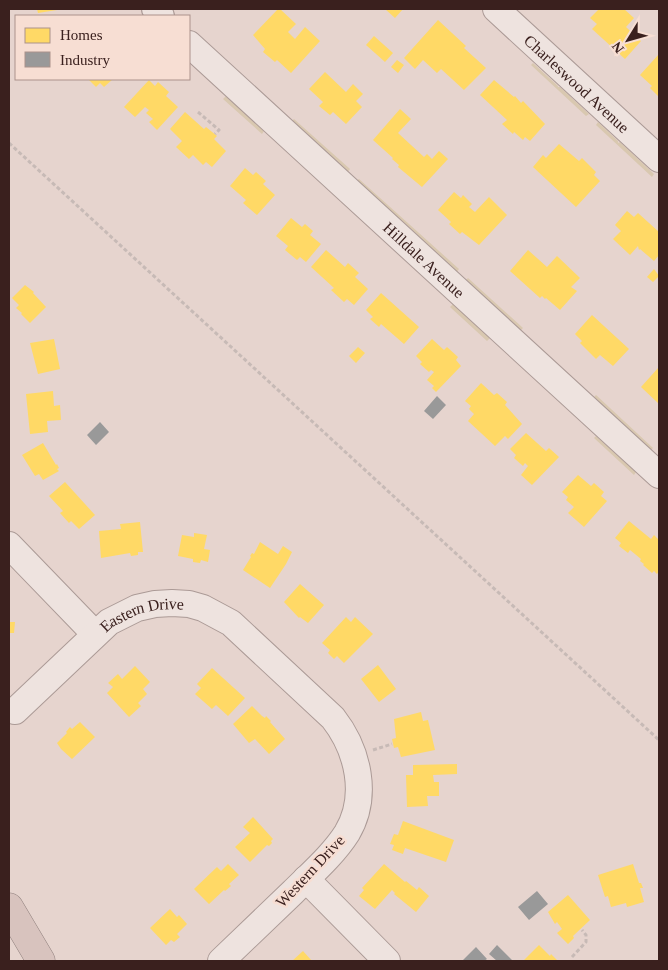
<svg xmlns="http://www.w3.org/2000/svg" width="668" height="970" font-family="Georgia,serif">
<rect width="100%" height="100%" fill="#e6d4ce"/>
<path fill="#d9c8b0" d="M533,63L558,86V87H560L589,114L586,116L531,65Z
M226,96L264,131L262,134L223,99Z
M294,119L350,169L347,173L291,122Z
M598,122L618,141V143L620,142L654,174L652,177L596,125Z
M359,179L459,269L456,273L412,233L413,231L409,227L370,194V191L369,193L356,181Z
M468,278L523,328L520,331L465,281Z
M453,304L490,338L487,341L450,307Z
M596,395L653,448L650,451L627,429V426L625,428L593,398Z
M596,436L636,472L634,475L594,438Z"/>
<path fill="#ffd966" d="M37,9H57V10L38,13Z
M278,9H280L296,24L288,32L295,39L305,27L320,41L291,73L277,60L275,62L263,52L265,49L253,35Z
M385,9H403L395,18Z
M599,9H624L634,18L626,27L641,41L625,59L592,29L597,24L590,18Z
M438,20L466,46L464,48L486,68L464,90L441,69L437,73L423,60L415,69L404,58Z
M374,36L393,53L385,62L366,45Z
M659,54V97L650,88L652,86L640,75Z
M397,60L404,65L398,73L391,67Z
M325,72L346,92L353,84L363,94L356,101L362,107L346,124L333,112L330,115L319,106L323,102L309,89Z
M88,79H113L104,87L100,83L96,87Z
M149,80L155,86L158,82L169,92L166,96L178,107L157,130L149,122L153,119L146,113L149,110L145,107L135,117L124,107Z
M494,80L514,97L515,96L521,103L523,101L545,124L530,141L525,137L523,140L514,132L513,134L502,124L507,120L480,95Z
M400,109L411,119L398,133L424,157L427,154L432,159L439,151L448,159L422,187L398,167L399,165L392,159L393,158L373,140Z
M185,112L204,129L206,127L217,136L214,139L226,151L212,167L206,162L203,165L193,155L189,159L176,147L182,141L170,129Z
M559,144L579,161L582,158L596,172L594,175L600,181L576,207L533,167L543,155L546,158Z
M245,168L253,175L256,172L266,181L263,184L275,195L257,215L243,203L246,200L230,186Z
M454,192L461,198L463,195L472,204L469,207L475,212L489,197L507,215L479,245L462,232L460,234L449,224L451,222L438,210Z
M627,211L634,217L638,213L659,232V255L654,261L640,249L639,250L638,246L630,255L613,239L621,231L615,225Z
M291,218L302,227L305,224L313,231L310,235L321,244L306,262L300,257L297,260L285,250L288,246L276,236Z
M326,250L345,267L348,263L359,273L355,277L368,289L354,305L347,299L344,302L331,290L334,288L311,267Z
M528,250L547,267L557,256L580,278L571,287L577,291L560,310L546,298L545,299L542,296L540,298L510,271Z
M654,269L659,276L653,282L647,277Z
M25,285L34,292L33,293L46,307L30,323L21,314L22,313L16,308L19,305L12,298Z
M381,293L419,327L404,344L381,324L379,327L370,319L373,317L366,310Z
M592,315L629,349L613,366L600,355L596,359L580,343L582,341L575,334Z
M54,339L60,369L38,374L30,343Z
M432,339L444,350L447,347L458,357L456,360L461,366L436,392L432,388L434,386L427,380L434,372L431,370L429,372L420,364L422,362L416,356Z
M358,347L365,353L356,363L349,356Z
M659,367V404L641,387Z
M481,383L494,395L497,393L507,402L505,405L522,424L508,439L505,436L495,446L468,421L474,414L469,409L471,406L465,401Z
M53,391L54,406L60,405L61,420L47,421L48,432L30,434L26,394Z
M526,433L546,451L549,448L559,457L532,485L521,475L528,466L525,463L523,466L514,458L516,455L510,449Z
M43,443L56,465L57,464L59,468L57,469L59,471L43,480L39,474L35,476L22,455Z
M578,475L591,486L594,483L604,492L601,496L607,501L584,527L568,513L574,507L566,500L568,497L562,492Z
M65,482L95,515L79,529L71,521L69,523L60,513L63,511L49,496Z
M629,521L651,539L654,535L659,540V571L657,574L654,571L652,573L643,565L644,564L640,561L641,559L630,550L628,553L619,546L621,543L615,538Z
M140,522L143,552H138V555L131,556L130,553L101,558L99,531L121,529L120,524Z
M194,533L207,535L204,549L210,550L208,562L201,560L200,563L193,562V559L178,556L182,535L194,537Z
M260,542L278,554L283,546L292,552L286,564L270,588L243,570L251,557L250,556L252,553L254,554Z
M300,584L324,605L308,623L300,617L299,618L284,602Z
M346,617L351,622L355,617L373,634L344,663L337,656L334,659L328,653L330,650L322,643Z
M9,622H15L14,633H9Z
M378,665L396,689L379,702L361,679Z
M135,666L150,682L143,689L147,694L138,703L141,706L129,717L107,693L113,687L108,683L118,674L122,679Z
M212,668L245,698L228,716L216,705L212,709L195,694L201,688L197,684Z
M252,706L262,716L265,718L266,716L271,721L270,722L285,739L269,754L255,739L249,743L233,724Z
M421,712L423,721L428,720L435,750L401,757L398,747L394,748L392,739L396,738L394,719Z
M80,722L95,737L72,759L61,749L57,743L67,733L66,732L70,727L72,729Z
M457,764V774L433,775L434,782H439V796H427L428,806L407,807L406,775H413V765Z
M253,817L273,839L271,841L272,843L269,846L267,845L250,862L235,847L250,833L243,827Z
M403,821L454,840L446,862L405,848L403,854L392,850L394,845L390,844L394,834L398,835Z
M228,864L239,875L229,884L231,886L225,891L224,890L209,904L194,889L217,867L221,871Z
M384,864L405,882L406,881L417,890L419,887L429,896L416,912L394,894L395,893L392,890L375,909L359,896L364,890L362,888Z
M633,864L639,883H641L643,888H640L644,902L627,907L626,903L611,907L608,896L605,897L598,875Z
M568,895L590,920L573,936L574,938L568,944L557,933L562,929L557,922L555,924L548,912Z
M170,909L177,917L179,915L187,924L177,934L180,937L174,942L171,940L166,945L150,928Z
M539,945L550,956L551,954L558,961H523Z
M303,951L312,961H292Z"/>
<path fill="#999" d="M437,396L446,405L433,419L424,411Z
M100,422L109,432L96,445L87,435Z
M537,891L548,904L529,920L518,907Z
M497,945L513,961H497L489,954Z
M476,947L487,959L484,961H464L463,960Z"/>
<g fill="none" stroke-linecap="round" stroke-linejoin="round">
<g stroke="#ab9a96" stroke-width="28">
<g id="minor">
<path d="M155,9L161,16"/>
<path id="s1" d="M496,9L659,159"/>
<path id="s2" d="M189,44L659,475"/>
<path d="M9,545L95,634"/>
<path id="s3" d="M15,711L109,622L137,608L155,604L172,603L189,604L203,608L231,623L333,718C358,750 369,796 347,833C333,855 311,874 293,892C269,915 245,938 221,961"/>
<path d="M306,879L387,961"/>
</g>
</g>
<g stroke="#90807e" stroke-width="29">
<path id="highway" d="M9,907L41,961"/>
</g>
<path stroke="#c7bab6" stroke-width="3" stroke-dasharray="4 2.5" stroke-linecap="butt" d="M198,112L219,130L215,134
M9,143L659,740
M373,750L392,744
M572,957L586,942V935L582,930"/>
<use href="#minor" stroke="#eee3df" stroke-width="26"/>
<use href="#highway" stroke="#d8c3be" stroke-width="28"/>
</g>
<g text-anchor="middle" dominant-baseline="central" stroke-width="5" stroke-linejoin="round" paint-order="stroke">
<g font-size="16" fill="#3a201e" stroke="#f7ded3">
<text stroke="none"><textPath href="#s1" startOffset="110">Charleswood Avenue</textPath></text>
<text stroke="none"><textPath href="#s2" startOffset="319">Hilldale Avenue</textPath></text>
<text stroke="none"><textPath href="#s3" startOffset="164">Eastern Drive</textPath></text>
<text transform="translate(310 871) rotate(-47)">Western Drive</text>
</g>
</g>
<rect width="668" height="970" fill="none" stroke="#3a201e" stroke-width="20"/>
<rect x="15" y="15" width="175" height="65" fill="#f7ded3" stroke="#ab928b"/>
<rect x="25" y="28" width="25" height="15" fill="#ffd966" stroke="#ab928b"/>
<text x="60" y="40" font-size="15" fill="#3a201e">Homes</text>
<rect x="25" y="52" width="25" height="15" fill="#999999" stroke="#ab928b"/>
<text x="60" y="65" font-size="15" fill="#3a201e">Industry</text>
<g transform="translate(628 40) rotate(233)" stroke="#f7ded3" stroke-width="4" paint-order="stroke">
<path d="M0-4L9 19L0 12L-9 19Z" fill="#3a201e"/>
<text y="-8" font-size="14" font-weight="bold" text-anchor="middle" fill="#3a201e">N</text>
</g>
</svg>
